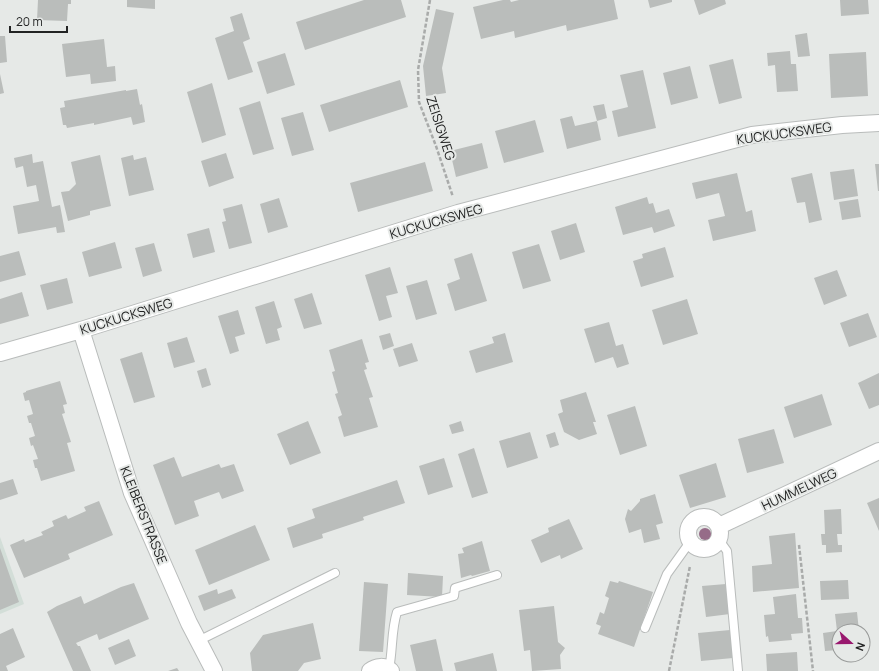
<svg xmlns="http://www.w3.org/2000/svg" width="879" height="671" font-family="Manrope,sans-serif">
<rect width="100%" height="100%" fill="#e6e9e7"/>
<path fill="#d3ded8" d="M0,537L24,604L0,614Z"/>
<path fill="#babdbb" d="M38,0H71V4H68L67,21L37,20Z
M127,0H155V9L127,7Z
M364,0H401L406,17L305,50L296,22Z
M503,0H510L511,2L519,0H614L618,19L567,31L566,25L515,38L514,31L481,39L473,7Z
M648,0H672V2L650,8Z
M694,0H725L726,4L699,15Z
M840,0H868L869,14L841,16Z
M436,9L454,13L442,68L446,93L426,96L423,66Z
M242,13L250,39L243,42L253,72L228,80L215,38L234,31L230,17Z
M807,33L810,56L798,57L795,35Z
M0,36H5L7,62L0,63Z
M104,39L107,67L115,66L116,81L91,84L90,74L66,77L62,44Z
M790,51L791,64H796L798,91L777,92L775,65L768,66L767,53Z
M866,52L868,96L831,98L829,54Z
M285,53L295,85L267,94L257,62Z
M733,59L742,98L719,104L709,65Z
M690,66L698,98L671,105L663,73Z
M643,70L656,128L618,137L612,111L628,107L620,75Z
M0,74L4,93L0,94Z
M400,80L408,107L329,132L320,105Z
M212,83L226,135L202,143L187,92Z
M137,89L140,105L142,104L145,122L133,125L131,117L94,125V123L67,128L66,125H63L60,108L65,107L64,101L126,90V91Z
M260,101L274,149L253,155L239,108Z
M604,104L607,118L597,121L601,140L567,149L560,119L572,116L575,126L597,121L593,106Z
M303,112L314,150L292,156L281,118Z
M535,120L544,152L504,163L495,131Z
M482,143L488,168L456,177L450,151Z
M226,153L234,178L209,187L201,161Z
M32,154L33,163L43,161L52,207L60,205L65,232L57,233L56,227L18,234L13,206L39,201L36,185L27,187L23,166L16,168L14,158Z
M100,155L111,206L90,211V215L68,221L61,192L69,191L76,184L71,162Z
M133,155L134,160L146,157L154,190L129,196L121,158Z
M425,162L433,191L358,212L350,183Z
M875,164H879V191H878Z
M854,169L858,196L834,200L830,172Z
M737,173L746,212L752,210L756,231L713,241L708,220L725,216L719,193L696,199L692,183Z
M812,173L822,220L809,223L805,202L797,203L791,178Z
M647,197L649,204L653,203L656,213L669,209L675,226L654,233L652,227L623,235L615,207Z
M279,198L288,227L268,233L260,204Z
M858,199L861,217L842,220L839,202Z
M242,204L252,243L229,249L222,222L226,221L223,209Z
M576,223L585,252L560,260L551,231Z
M209,228L215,252L193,258L187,234Z
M115,242L122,268L89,277L82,252Z
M154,243L162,271L143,277L135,248Z
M539,244L551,281L523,289L512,252Z
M665,247L674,277L641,287L633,261L643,258L642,254Z
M19,251L26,275L0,282V256Z
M472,253L487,301L455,311L447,284L460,279L454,259Z
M390,267L398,293L386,296L392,317L379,321L365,275Z
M837,270L847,296L824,305L814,278Z
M67,278L73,303L47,310L40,285Z
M427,280L437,314L416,320L406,286Z
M22,292L29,316L0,324V299Z
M312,293L322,324L304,329L294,299Z
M687,299L698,334L663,345L652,310Z
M274,301L282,327L277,329L280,340L266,344L255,307Z
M238,310L245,334L235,337L239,351L230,354L218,316Z
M868,313L877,337L849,347L840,323Z
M609,322L616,346L623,344L629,364L617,368L613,357L595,363L584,329Z
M390,333L394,346L383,350L379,336Z
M505,333L513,362L476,373L469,351L494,343L492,337Z
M187,337L195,362L174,368L167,343Z
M362,339L369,362L365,363L367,369L364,370L373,397L369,398L378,427L344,437L338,417L342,415L335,394L338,393L332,372L335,371L329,350Z
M412,343L418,361L399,367L393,349Z
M142,352L155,397L134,403L120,359Z
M206,368L211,385L202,388L197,371Z
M879,373V405L869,409L858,383Z
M60,381L67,404L63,405L65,413L62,414L71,442L67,443L75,471L41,481L37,468H35L33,460L38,459L33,445L31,446L29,438L35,436L31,423H29L27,416L33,414L29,400L25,401L23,393L26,392V391Z
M586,392L596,422H593L597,434L579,440L564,432L558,414L563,412L560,400Z
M822,394L832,425L794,438L784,407Z
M635,406L647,446L620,455L607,415Z
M308,421L321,453L290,465L277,434Z
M461,421L464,431L452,434L449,425Z
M774,429L784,463L747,473L738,439Z
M530,432L538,458L507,468L499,441Z
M555,432L559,445L550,448L546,435Z
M474,448L488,493L472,498L458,454Z
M174,457L182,477L219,464L221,468L234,464L244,491L222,499L219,492L194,501L199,516L175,525L153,465Z
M444,458L453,487L428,495L419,466Z
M716,463L726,497L690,508L679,475Z
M13,479L18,494L0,500V483Z
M397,480L405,503L363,517L364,520L322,534L323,538L293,548L287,528L315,518L312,509Z
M655,494L663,523L656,525L660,539L644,543L641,529L629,533L625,519L628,509L631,511L640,501V499Z
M879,498V531L867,503Z
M99,501L113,535L68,554L70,559L24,578L10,545L24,539L25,542L43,535L41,532L54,526L52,521L66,515L68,519L86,511L84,507Z
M841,509L842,534H837L838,545H842V552L826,553V545H822L821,534H825L824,510Z
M569,519L583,549L561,559L560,555L541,563L531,540L549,532L548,528Z
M255,525L270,560L209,585L195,550Z
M795,533L799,588L753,592L752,566L772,564L769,536Z
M482,541L490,571L472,576L471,575L461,578L458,554L464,553L462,548Z
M0,548L19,602L0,610Z
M408,573L443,576L442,597L407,595Z
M848,580L849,599L821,600L820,581Z
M610,581L618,583L619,581L653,592L634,647L598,634L601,626L596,624L600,612L604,614L609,598L605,596Z
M364,582L388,584L383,652L359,651Z
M134,583L149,619L99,640L97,634L76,643L78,646H80L91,671H73L47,612L57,606L81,596L84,604L121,587Z
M726,584L730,614L706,617L702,586Z
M217,589L218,594L232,589L236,598L204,611L198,596Z
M796,594L798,618H802L803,633L791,634L792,640L769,642L768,636L766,637L764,615L775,614L773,597Z
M554,606L558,642L565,648L560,655L561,669L532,671L530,650L524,651L519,610Z
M857,612L859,631H839V650L825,651L823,633L837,631L835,614Z
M313,623L321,659L304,663L298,671H252L250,653L263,635Z
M13,628L25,657L6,666L8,671H0V634Z
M730,630L733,658L701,661L698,633Z
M129,639L136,656L115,665L108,648Z
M436,639L443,671H416L410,645Z
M797,652L798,671H767L766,654Z
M493,653L497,671H456L454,663Z
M177,668L179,671H168Z"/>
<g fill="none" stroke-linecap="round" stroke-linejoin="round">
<g stroke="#b9bcbb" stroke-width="10">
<path id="service" d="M719,540L727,551L738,671
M645,628L667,574L690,542
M198,641L335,573
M389,669C393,650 391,631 397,612L454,596L455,588L497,575"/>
</g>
<g stroke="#b9bcbb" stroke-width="18">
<path id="minor" d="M81,330L132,493L189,623L214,671
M0,353L81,330L458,213L752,135L842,125L879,123
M688 533a16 16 0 1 1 32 0a16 16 0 1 1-32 0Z
M719,526L879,451
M370,671C376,666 385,665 391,671"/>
</g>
<path stroke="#a9abaa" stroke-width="2.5" stroke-dasharray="4 2" stroke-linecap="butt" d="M430,0L418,70L419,102L436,146L453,197
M799,545L813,671
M669,671L690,566"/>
<use href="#service" stroke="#fff" stroke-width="8"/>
<use href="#minor" stroke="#fff" stroke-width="16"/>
</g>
<circle fill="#966c88" cx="705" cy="534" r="6"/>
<g text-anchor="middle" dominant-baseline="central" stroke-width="4" stroke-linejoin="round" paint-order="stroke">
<g font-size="13" fill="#222323" stroke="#e6e9e7">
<text transform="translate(441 128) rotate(72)">ZEISIGWEG</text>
<text transform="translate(784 133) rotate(-8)">KUCKUCKSWEG</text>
<text transform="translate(436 221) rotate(-16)">KUCKUCKSWEG</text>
<text transform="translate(126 316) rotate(-17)">KUCKUCKSWEG</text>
<text transform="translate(799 489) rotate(-25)">HUMMELWEG</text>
<text transform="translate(144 515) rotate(68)">KLEIBERSTRASSE</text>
</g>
</g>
<g transform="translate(851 643) rotate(111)"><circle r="19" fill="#e6e9e7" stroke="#989a99"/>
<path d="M0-3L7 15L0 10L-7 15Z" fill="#99186e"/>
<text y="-6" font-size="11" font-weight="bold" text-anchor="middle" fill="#222323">N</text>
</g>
<path d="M10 26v6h57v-6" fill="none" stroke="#222323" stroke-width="2"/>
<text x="16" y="26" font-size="12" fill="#222323" stroke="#e6e9e7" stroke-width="3" paint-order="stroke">20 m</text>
</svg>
